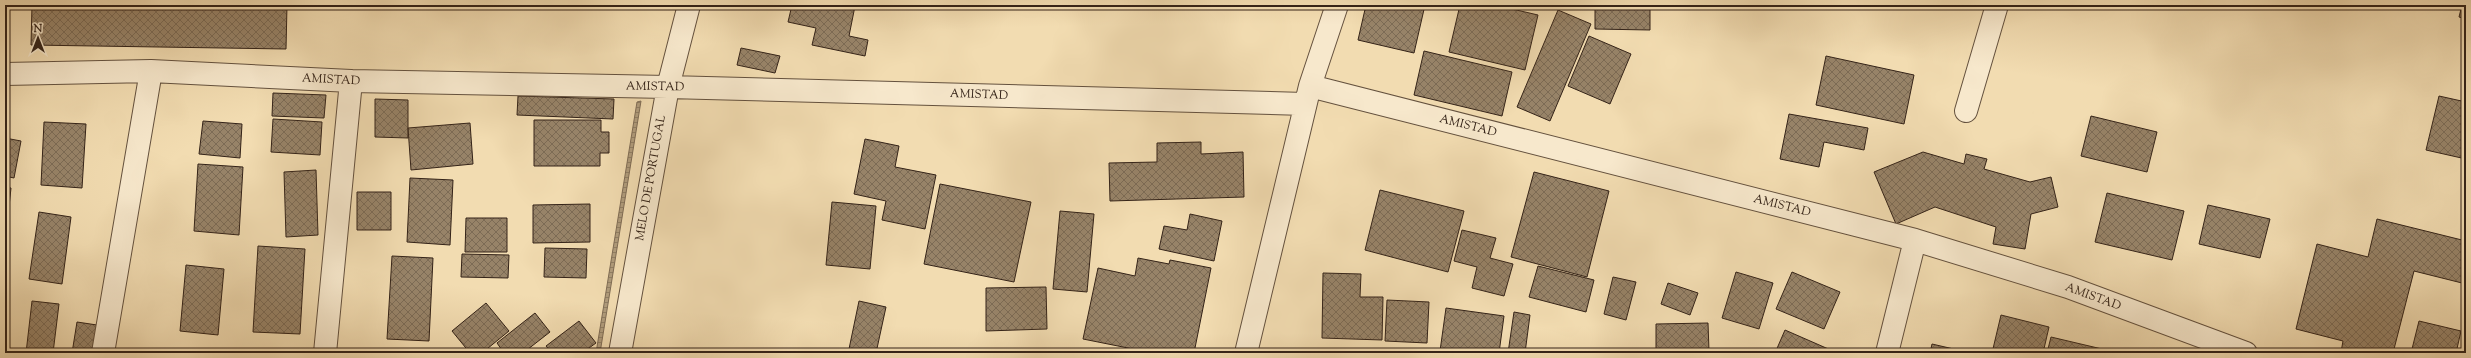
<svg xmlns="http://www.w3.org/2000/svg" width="2471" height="358" font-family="'Sorts Mill Goudy',serif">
<defs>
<pattern id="water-rules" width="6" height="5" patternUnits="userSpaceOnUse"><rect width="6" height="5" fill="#b19d7d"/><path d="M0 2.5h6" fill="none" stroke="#918065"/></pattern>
<pattern id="building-cross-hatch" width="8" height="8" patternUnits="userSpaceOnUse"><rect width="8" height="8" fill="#978368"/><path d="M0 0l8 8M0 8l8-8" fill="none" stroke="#7c6b55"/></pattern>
</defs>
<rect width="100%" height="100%" fill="#f2dcb1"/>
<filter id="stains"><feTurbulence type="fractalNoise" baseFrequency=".005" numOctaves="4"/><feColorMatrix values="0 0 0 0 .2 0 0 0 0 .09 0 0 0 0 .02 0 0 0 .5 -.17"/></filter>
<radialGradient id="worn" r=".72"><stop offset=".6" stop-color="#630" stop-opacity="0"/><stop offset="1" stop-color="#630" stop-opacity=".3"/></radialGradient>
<path fill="url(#water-rules)" stroke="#7f6c55" d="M641,101L600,353H596L637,102Z"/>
<path fill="url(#building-cross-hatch)" stroke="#342318" d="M32,5H287L286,49L31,45Z
M792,5L855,6L849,36L868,40L865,56L812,45L816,28L788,22Z
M1366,5H1425L1414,53L1358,40Z
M1460,5H1495L1538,15L1525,70L1449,52Z
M1595,5H1650V30L1595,29Z
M2462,5H2466V19L2459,17Z
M1558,10L1591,24L1550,121L1517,107Z
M1589,36L1631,54L1610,104L1568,86Z
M741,48L780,56L775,73L737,65Z
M1424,51L1512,72L1502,116L1414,95Z
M1826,56L1914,75L1904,124L1816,105Z
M273,93L326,95L324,118L272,116Z
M518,96L614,99L613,119L517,115Z
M2439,96L2466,102V159L2426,150Z
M375,99L408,100V138L375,137Z
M1789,114L1868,128L1864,150L1824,142L1819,167L1780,159Z
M2091,116L2157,132L2147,172L2081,156Z
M273,119L322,122L320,155L271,152Z
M534,120H601V132H609V153H600V166H534Z
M203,121L242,124L240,158L199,154Z
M44,122L86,124L82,188L41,185Z
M470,123L473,164L411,170L408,128Z
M5,138L21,141L14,178L5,176Z
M865,139L899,146L895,167L936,175L925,229L882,220L886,201L854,194Z
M1201,142V154L1243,152L1244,197L1110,201L1109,163L1157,162V143Z
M1923,152L1964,164L1966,154L1987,159L1984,169L2030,182L2051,177L2058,207L2031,214L2025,249L1993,244L1996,227L1935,207L1896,224L1874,172Z
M198,164L243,167L239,235L194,231Z
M316,170L318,235L286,237L284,172Z
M1534,172L1609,191L1587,277L1511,257Z
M410,178L453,180L450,245L407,242Z
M940,184L1031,202L1014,282L924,264Z
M5,187L11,188L5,244Z
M1380,190L1464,211L1448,272L1365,250Z
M357,192H391V230H357Z
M2107,193L2184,211L2172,260L2095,242Z
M832,202L876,206L870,269L826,265Z
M590,204V242L533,243V205Z
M2208,205L2270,219L2260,258L2199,244Z
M1060,211L1094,214L1087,292L1053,289Z
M39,212L71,217L62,284L29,279Z
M1190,214L1222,221L1214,261L1159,249L1164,226L1187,230Z
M466,218H507V252H465Z
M2377,219L2466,241V284L2414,271L2393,353L2341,352L2343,341L2296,329L2317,244L2368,257Z
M1462,230L1496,238L1490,258L1513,264L1504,296L1472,288L1477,267L1454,261Z
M258,246L305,249L300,334L253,332Z
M545,248L587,249L586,278L544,277Z
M462,254L509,255L508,278L461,277Z
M392,256L433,258L429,341L387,339Z
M1138,258L1169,264L1170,260L1211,268L1194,353H1153L1083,339L1098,268L1135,276Z
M186,265L224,269L218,335L180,331Z
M1538,266L1594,280L1586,312L1529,297Z
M1736,272L1773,283L1759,329L1722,318Z
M1792,272L1840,292L1824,329L1776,309Z
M1323,273L1361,274L1360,297H1383L1382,340L1322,338Z
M1613,277L1636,282L1626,320L1604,314Z
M1668,283L1698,293L1690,315L1661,304Z
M1046,287L1047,329L986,331V288Z
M1387,300L1429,302L1427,343L1385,341Z
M32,301L59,304L53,353H26Z
M859,301L886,307L876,353L849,349Z
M486,303L509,331L482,353H470L452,331Z
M1446,308L1504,316L1499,353L1440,351Z
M1514,312L1530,315L1525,353H1508Z
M535,313L550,332L523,353H504L497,343Z
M2001,315L2049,327L2043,353H1992Z
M579,321L596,343L582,353H552L546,346Z
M2419,321L2461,331L2456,353H2411Z
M77,322L97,325L93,353H72Z
M1708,323L1709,351L1656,353V324Z
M1785,330L1833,351V353H1775Z
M2051,337L2102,349L2101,353H2047Z
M1932,344L1971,353H1930Z"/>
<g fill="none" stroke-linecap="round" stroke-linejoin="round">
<g stroke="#64513e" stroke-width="24">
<path id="minor" d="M5,74L151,71L351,81L668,87L1305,104
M1310,86L1915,240L2068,287L2246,353
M1966,111L1997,5
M103,353L151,71
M325,353L351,81
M620,353L668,87L689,5
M1246,353L1310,86L1337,5
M1887,353L1915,240"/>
</g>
<use href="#minor" stroke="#f7e8cc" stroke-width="22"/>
</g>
<g text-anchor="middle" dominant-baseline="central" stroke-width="3" stroke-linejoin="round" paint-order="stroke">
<g font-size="12" fill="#342318" stroke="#f7e8cc">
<text transform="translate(331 80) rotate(3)">AMISTAD</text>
<text transform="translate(655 87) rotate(1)">AMISTAD</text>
<text transform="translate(979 95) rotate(2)">AMISTAD</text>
<text transform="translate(1468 126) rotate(14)">AMISTAD</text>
<text transform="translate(651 178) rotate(-80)">MELO DE PORTUGAL</text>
<text transform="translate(1782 206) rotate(14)">AMISTAD</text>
<text transform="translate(2093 297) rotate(20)">AMISTAD</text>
</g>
</g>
<rect width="2471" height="358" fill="none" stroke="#f2dcb1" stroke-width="20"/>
<rect x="6" y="6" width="2459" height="346" fill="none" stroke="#342318" stroke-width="2"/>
<rect x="10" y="10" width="2451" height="338" fill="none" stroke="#342318"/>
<g transform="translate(38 38)" stroke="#f7e8cc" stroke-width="3" paint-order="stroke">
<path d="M0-3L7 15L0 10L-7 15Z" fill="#342318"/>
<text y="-6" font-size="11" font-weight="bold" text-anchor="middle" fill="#342318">N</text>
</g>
<rect width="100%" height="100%" filter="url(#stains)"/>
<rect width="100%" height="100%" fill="url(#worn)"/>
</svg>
